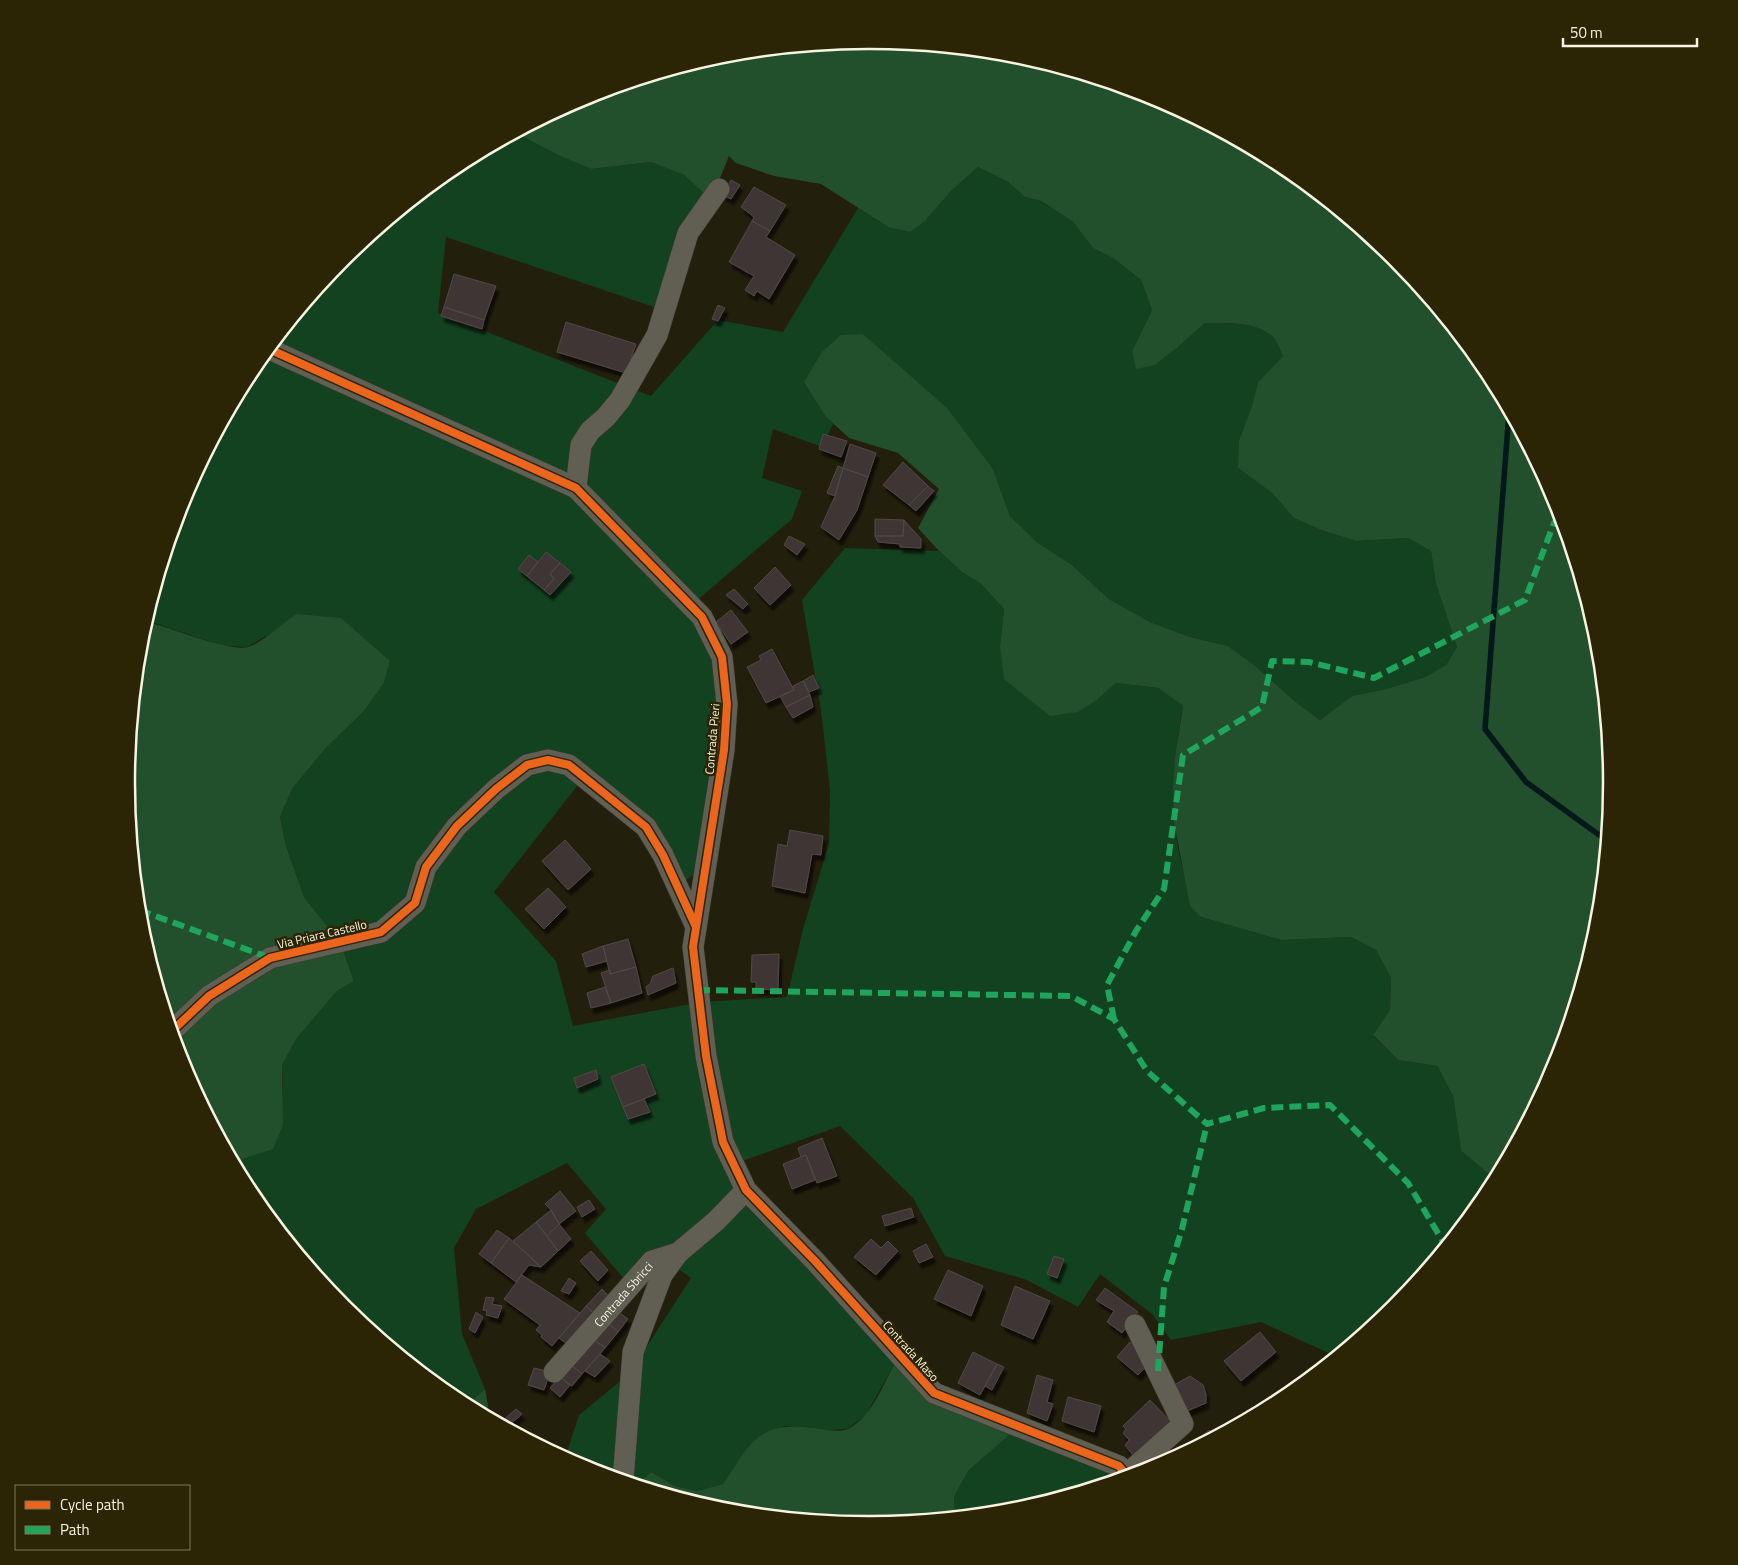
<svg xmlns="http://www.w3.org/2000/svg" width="1738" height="1565" font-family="'Titillium Web',sans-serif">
<defs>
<filter id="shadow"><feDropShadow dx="3" dy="5.5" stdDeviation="1" flood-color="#0009"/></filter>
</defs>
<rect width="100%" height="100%" fill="#231f0d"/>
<path fill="#134220" d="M516,133L558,155L591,169L651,162L684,175L711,200L666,311L446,237L438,313L651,396L718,320L783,332L858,208L888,227L925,221L951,191L978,167L1008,182L1025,197L1041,201L1073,222L1093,248L1113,258L1141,280L1152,310L1132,351L1155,365L1177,348L1205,323C1227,323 1257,321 1274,338C1278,343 1280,351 1283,356L1258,382L1238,468L1272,493L1294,518L1321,530L1356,541L1408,538L1431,551L1436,584L1457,647L1446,665L1425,677L1386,689L1352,696L1320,720L1297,703L1253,664L1228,646L1190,637L1150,622L1109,599L1072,565L1038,543L1010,516L993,469L893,361L863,334L826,417L833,424L822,447L773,429L762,478L802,491L792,519L688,608L727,689L705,865L683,883L588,772L494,892L556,961L573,1026L701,1002L787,997L803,929L829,844L830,790L821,710L802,600L845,548L939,551L962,572L981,584L1004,609L1000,646L1097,700L1116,683L1158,688L1183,706C1173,759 1169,813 1182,866C1186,883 1195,900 1201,917L1281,940L1351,937L1376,950L1391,978L1390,1010L1373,1036L1398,1060L1437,1066L1453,1096L1461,1151L1495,1179L1486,1195L1394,1308L1335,1356L1261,1322L1171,1340L1152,1314L1100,1274L1078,1307L1027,1280L945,1256L913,1198L840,1126L731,1165L896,1361L866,1415L847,1429L830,1430L805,1427L784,1426L738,1461L723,1484L697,1491L675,1486L651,1472L637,1484L585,1468L565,1458L579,1415L629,1374L691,1278L662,1257L625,1280L585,1233L606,1209L567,1163L476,1209L454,1248L462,1334L485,1389L467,1405L456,1400L344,1307L251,1195L233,1160H239L283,1095L282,1065L297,1038L337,991L354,981L340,942L304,897L286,846L280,817L292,789L325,749L364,711L384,683L390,661L266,636L247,647L223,646L154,623L147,618L183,498L252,370L344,257L457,165Z
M1021,1425L1125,1477L1014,1511L955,1516L954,1497L968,1471Z"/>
<path fill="#224f2c" d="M869,40L1014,54L1153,97L1282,165L1394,258L1487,370L1555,499L1597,638L1611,783L1597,928L1555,1067L1495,1179L1461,1151L1453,1096L1437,1066L1398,1060L1373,1035L1390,1010L1391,978L1376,950L1351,937L1281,940L1201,917L1190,906L1174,822L1173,788L1175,757L1183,706L1158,688L1116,683L1097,700L1078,712L1050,716L1004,679L1000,646L1004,609L981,584L962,572L939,551L918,528L939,489L898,453L849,438L826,417L804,382L822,352L841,335L863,334L947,408L993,469L1010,516L1038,543L1072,565L1109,599L1150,622L1190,637L1228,646L1253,664L1297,703L1320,720L1352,696L1386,689L1425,677L1446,665L1457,647L1436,584L1431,551L1408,538L1356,541L1321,530L1294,518L1272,493L1238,468L1239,441L1252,406L1258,382L1283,356C1280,351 1278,343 1274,338C1257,321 1227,323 1205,323L1177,348L1155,365L1136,369L1132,351L1152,310L1141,280L1113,258L1093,248L1073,222L1041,201L1025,197L1008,182L978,167L951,191L925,221L910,232L888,227L821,184L774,176L736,163L729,156L711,200L684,175L651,162L591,169L558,155L516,133L585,96L724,54Z
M296,614L341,618L390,661L384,683L364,711L325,749L292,789L280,817L286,846L304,897L340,942L354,981L337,991L297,1038L282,1065L283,1125L273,1149L239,1160H233L183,1066L141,927L127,782L141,637L147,618L154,624C174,629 230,652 248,647C261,643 284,623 296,614Z
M896,1361L924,1392L1021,1425L968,1471L954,1497L955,1516L869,1525L724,1511L637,1484L651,1472L675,1486L697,1491L723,1484C750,1443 759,1420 814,1428C824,1429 839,1433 848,1429C873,1416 883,1384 896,1361Z
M485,1389L490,1418L467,1405Z"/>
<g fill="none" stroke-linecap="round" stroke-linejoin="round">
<path stroke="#03181a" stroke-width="5.5" d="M1509,412L1485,729L1526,782L1606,840
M846,1523L871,1525"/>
</g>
<path fill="#413634" stroke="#504945" filter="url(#shadow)" d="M731,180L740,185L731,199L723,195Z
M754,187L786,205L770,231L752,221L754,217L741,207Z
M752,221L770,231L766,237L795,255L769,299L757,291L754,296L745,290L754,276L729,262Z
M454,274L496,286L484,320L444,307Z
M718,305L725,308L718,321L712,319Z
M444,307L484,320L482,329L441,316Z
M566,322L636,344L626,373L557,352Z
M823,434L847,441L841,457L819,449Z
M850,444L876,453L868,477L843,468Z
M903,462L928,486L909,505L883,485Z
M838,466L843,468L835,496L827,493Z
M843,468L868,477L857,510L839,540L821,527L835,496Z
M928,486L934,491L916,511L909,505Z
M875,519L904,520L903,536H875Z
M904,520L921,539V548L900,547V544L878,542L875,536H903Z
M789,536L805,544L797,555L784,545Z
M546,552L560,563L550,574L554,579L544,590L527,576Z
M529,555L538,562L527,576L518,569Z
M560,563L571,572L550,595L544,590L554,579L550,574Z
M775,567L791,585L770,605L754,588Z
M734,589L748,604L743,609L726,595Z
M731,610L748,632L731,644L716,622Z
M772,649L794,690L766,703L747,667L761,660L759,656Z
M813,675L819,688L809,692L803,681Z
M803,681L810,695L786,707L780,696L794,690L793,686Z
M810,695L813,707L793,718L786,707Z
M790,830L823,836L821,855L812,854L805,893L772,886L778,844L787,846Z
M565,840L591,869L568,890L542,861Z
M548,888L566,907L544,929L525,909Z
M628,939L636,967L610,974L603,946Z
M603,946L607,961L586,967L582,954Z
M779,954L778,990L756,989V982H751L752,955Z
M636,967L642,993L611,1003L601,973L610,970V974Z
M673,968L676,983L648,995L646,987L650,984L653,976Z
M605,987L611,1003L591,1008L587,993Z
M644,1064L656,1094L623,1107L611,1077Z
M596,1070L598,1079L577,1088L574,1078Z
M644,1099L650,1112L628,1119L623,1107Z
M822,1138L837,1176L817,1183L806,1155L801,1157L798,1148Z
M806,1155L815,1180L792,1189L783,1164Z
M560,1191L576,1211L559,1224L551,1210L545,1204Z
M589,1200L595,1209L582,1217L577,1207Z
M911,1208L914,1217L885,1226L882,1216Z
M551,1210L559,1224L547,1236L536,1222Z
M536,1222L558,1251L541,1267L513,1241Z
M559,1224L571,1239L558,1251L547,1236Z
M497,1230L509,1238L491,1263L479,1254Z
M509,1238L541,1267L529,1265L516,1282L491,1263Z
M871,1239L881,1248L888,1241L898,1251L876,1275L854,1257Z
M926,1244L933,1257L919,1263L913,1251Z
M591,1251L608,1270L598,1281L580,1261Z
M1054,1256L1064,1259L1057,1278L1047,1274Z
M948,1270L983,1286L971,1316L934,1299Z
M522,1275L580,1313L552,1346L541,1337L542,1335L536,1330L540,1325L504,1299Z
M569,1278L576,1283L569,1294L561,1291Z
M1015,1286L1050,1301L1033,1339L1001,1325Z
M1105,1288L1138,1312L1122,1333L1107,1322L1114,1311L1096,1300Z
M602,1289L613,1301L599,1318L586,1306Z
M486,1297L494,1298L492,1304L502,1306L498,1318L486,1315L487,1311L483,1310Z
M586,1306L599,1318L573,1349L559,1338Z
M617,1311L628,1319L618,1332L608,1323Z
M476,1312L483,1317L475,1333L469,1329Z
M608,1323L618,1332L605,1348L593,1339Z
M1260,1332L1276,1352L1241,1381L1224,1361Z
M593,1339L605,1348L582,1374L571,1365Z
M1130,1342L1151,1361L1138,1375L1117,1357Z
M973,1352L997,1364L980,1395L958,1383Z
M600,1354L610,1361L595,1377L585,1371Z
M997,1364L1004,1367L992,1390L985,1386Z
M571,1365L582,1374L572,1386L560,1377Z
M534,1368L550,1372L544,1390L528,1385Z
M1037,1375L1053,1380L1047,1402L1053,1404L1047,1421L1027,1413Z
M1190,1376L1203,1385L1206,1394V1403L1180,1414L1169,1388Z
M560,1377L570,1385L560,1397L550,1388Z
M1068,1397L1101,1406L1094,1432L1062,1421Z
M1150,1400L1174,1425L1135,1458L1125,1445L1129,1440L1123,1433L1126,1429L1123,1426Z
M516,1409L522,1414L507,1427L500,1423Z
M1231,1421L1235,1425L1217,1434Z
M1209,1430L1214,1436L1189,1448Z"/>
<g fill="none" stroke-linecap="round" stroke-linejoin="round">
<g stroke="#3a382c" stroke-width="22">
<g id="minor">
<path d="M269,349L576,488L702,617L722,657L727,704L724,750L693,947L706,1056L723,1142L746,1190L815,1261L934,1393L1119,1466L1127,1476"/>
<path d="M576,488L581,445L590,431L606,417L620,400L657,335L688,233L719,189"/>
<path d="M172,1031L209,996L270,958L381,932L415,903L426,867L457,826L496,789L527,765L548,760L569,765L646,827L663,855L696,927"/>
<path id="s1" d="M554,1372L652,1261L678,1253L716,1221L746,1190"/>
<path d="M1126,1475L1183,1424L1135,1325"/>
<path d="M623,1480L633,1352L662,1275L678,1253"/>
</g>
</g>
<use href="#minor" stroke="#615f53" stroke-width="21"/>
<path stroke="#20a55d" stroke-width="6" stroke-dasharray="12 6" stroke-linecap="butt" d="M139,910L270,958
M698,990L1071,996L1114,1019L1147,1071L1207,1124L1264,1108L1330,1105L1408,1183L1445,1245
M1114,1019L1107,985L1136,931L1164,889L1183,755L1262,707L1272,661L1309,662L1374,678L1525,600L1554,523L1562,522
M1158,1371L1164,1287L1182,1229L1207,1124"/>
<g stroke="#2b2505" stroke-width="11">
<path id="cycleway" d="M269,349L576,488L702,617L722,657L727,704L724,750L693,947L706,1056L723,1142L746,1190L815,1261L934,1393L1119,1466L1127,1476
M172,1031L209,996L270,958L381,932L415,903L426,867L457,826L496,789L527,765L548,760L569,765L646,827L663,855L696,927"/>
</g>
<use href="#cycleway" stroke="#eb651d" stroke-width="8"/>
</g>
<g text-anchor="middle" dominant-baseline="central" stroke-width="5" stroke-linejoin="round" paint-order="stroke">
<g font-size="12" fill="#f7f4e2" stroke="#2b2505">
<text transform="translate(712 739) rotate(-85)">Contrada Pieri</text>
<text transform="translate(322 934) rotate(-13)">Via Priara Castello</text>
<text stroke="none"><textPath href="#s1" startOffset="104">Contrada Sbricci</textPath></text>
<text transform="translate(911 1351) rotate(48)">Contrada Maso</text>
</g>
</g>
<path d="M0 0H1738V1565H0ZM868 49H870A733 733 0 0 1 1603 782V783A733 733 0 0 1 870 1516H868A733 733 0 0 1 135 783V782A733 733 0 0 1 868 49Z" fill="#2b2505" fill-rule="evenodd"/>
<path fill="none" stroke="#f7f4e2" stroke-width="2.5" d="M868 49H870A733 733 0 0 1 1603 782V783A733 733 0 0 1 870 1516H868A733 733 0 0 1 135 783V782A733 733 0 0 1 868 49Z"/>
<rect x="15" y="1485" width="175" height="65" fill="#2b2505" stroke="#7d785d"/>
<rect x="25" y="1501" width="25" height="8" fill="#eb651d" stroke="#7d785d"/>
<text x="60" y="1510" font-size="15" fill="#f7f4e2">Cycle path</text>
<rect x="25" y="1526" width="25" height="8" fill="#20a55d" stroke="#7d785d"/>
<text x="60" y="1535" font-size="15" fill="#f7f4e2">Path</text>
<path d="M1563 38v8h134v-8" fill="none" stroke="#f7f4e2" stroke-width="2.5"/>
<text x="1570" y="38" font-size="15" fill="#f7f4e2" stroke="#2b2505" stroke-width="4" paint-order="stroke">50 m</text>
</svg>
